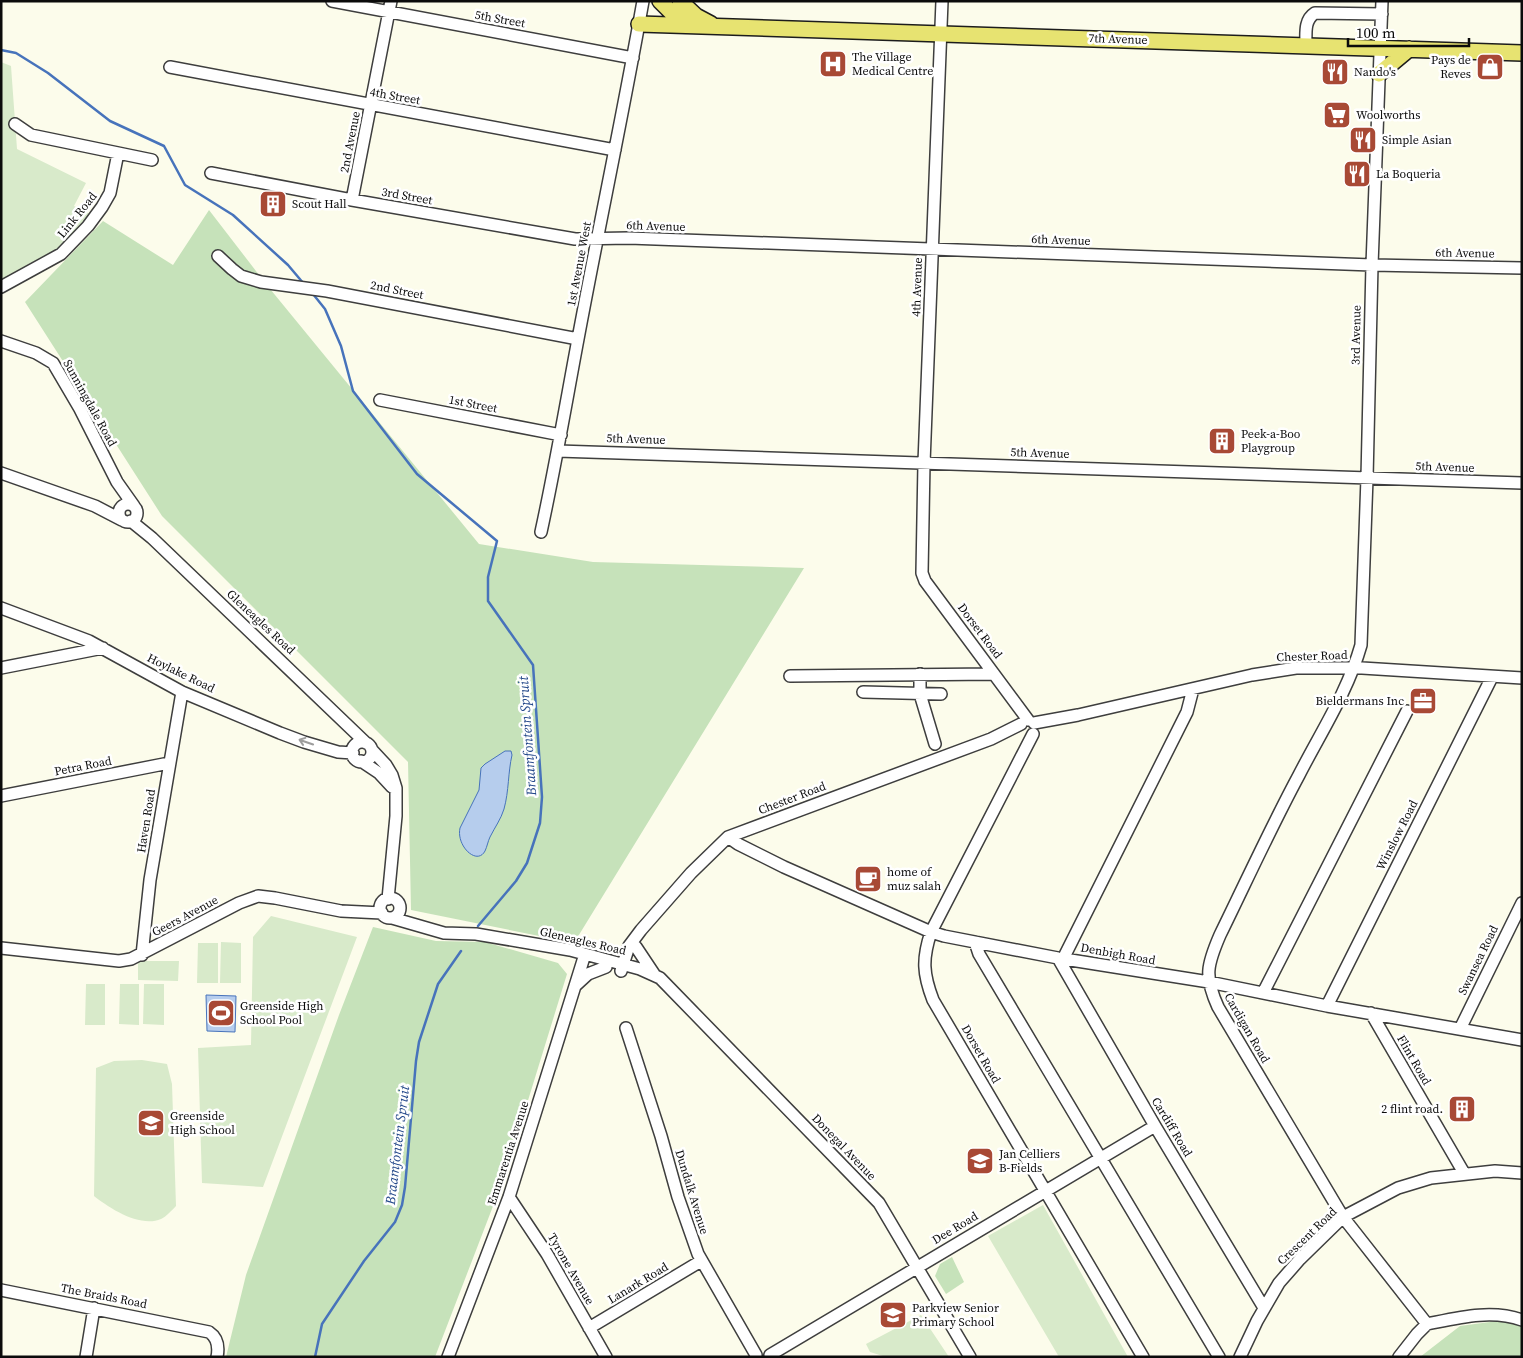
<svg xmlns="http://www.w3.org/2000/svg" width="1523" height="1358" font-family="'Source Serif 4',serif">
<rect width="100%" height="100%" fill="#fcfceb"/>
<path fill="#c6e2ba" d="M209,210L266,284L479,544L593,562L804,568L574,943L411,910L408,762L162,516L25,302L103,221L173,265Z
M373,927L436,941L485,942L558,963L567,974L505,1175L435,1357H226L246,1275L339,1015Z
M952,1257L964,1282L946,1294L935,1276L940,1264Z
M1512,1319L1522,1325V1357H1420L1460,1326Z"/>
<path fill="#d8eaca" d="M1,62L11,66L17,149L86,183L74,206L90,214L51,256L1,284Z
M271,916L357,937L263,1187L202,1183L198,1048L251,1045L253,937Z
M221,942L241,943V983H220Z
M198,943H218V983H197Z
M138,961H179L178,981L138,980Z
M86,984H105V1025H85Z
M120,984H139V1025L119,1024Z
M144,984H164V1025L143,1024Z
M142,1060L167,1064L172,1084L176,1206C172,1210 166,1217 161,1219C140,1228 109,1208 94,1196L96,1068L114,1061Z
M1043,1205L1128,1357H1059L988,1236Z
M921,1315L949,1357H886L870,1352L866,1344Z"/>
<path fill="#b6cded" stroke="#4773bb" d="M505,751H511L512,755C508,772 509,791 504,809C501,819 495,827 490,837C488,841 487,847 485,851C477,866 456,846 460,828L479,790L481,768L485,764Z
M206,995L236,996L235,1032L207,1031Z"/>
<g fill="none" stroke-linecap="round" stroke-linejoin="round">
<path stroke="#4773bb" stroke-width="2.5" d="M1,50L16,53L48,73L110,121L164,146L185,185L233,215L288,265L304,284
M313,294L325,309L341,346L353,391L417,474L497,541L488,577V601L533,665L542,797L540,823L527,863L516,881L478,926
M315,1357L322,1324L364,1261L395,1222L402,1205L405,1187L416,1061L419,1042L438,984L461,951"/>
<g stroke="#3e3e3e" stroke-width="14">
<path id="minor" d="M332,1L633,58
M942,1L924,463L922,573L925,581L1028,720
M1382,1L1372,265L1367,478L1361,645C1348,691 1321,732 1299,775C1271,827 1246,882 1220,935C1207,965 1204,976 1218,1007L1343,1217L1427,1324
M1306,45C1306,33 1304,20 1315,13L1382,14
M170,67L615,150
M15,124L31,135L152,160
M211,173L352,200L575,239L629,238L1372,265L1522,268
M352,200L391,1
M218,256L232,269L241,276L261,282L327,291L578,339
M1,287L61,254L88,226L102,207L110,193L118,153
M1,341L36,353L53,363L80,409L117,482L134,506
M380,400L561,435
M558,451L1522,483
M1,473L95,506L122,520
M119 513a9 9 0 1 1 18 0a9 9 0 1 1-18 0Z
M131,521L152,538L366,743
M541,532C555,468 566,403 578,339C599,226 623,114 643,1
M1,608L89,641L182,692L280,733L304,742L338,752L353,753
M1,668L103,648
M920,674V694L935,744
M790,676L994,674
M863,692L941,694
M1034,723L1078,715L1252,675L1296,668H1362L1522,678
M1033,734L931,932C922,959 923,974 933,1000L1143,1357
M352 752a10 10 0 1 1 20 0a10 10 0 1 1-20 0Z
M372,750L386,765L392,775L396,788V816L388,899
M361,761L379,773L392,787
M1,796L169,763
M728,837L738,844L784,867L931,932L944,936L1058,958L1209,982L1327,1006L1522,1040
M380 908a10 10 0 1 1 20 0a10 10 0 1 1-20 0Z
M392,918L444,933L476,934L570,950L640,969L660,978L879,1203L970,1357
M975,942L979,954L1219,1357
M636,947L654,974
M1,948L119,961L131,959L239,903L258,896L275,898L341,911L382,913
M142,955L150,880L182,692
M1058,958L1155,1126L1264,1308
M1063,959L1187,712L1193,689
M621,971L629,946L641,930L691,873L728,837L991,739L1021,724
M575,986L588,974L606,967
M1263,993L1407,711
M1327,1006L1492,677
M1371,1013L1464,1173
M626,1028L661,1136L678,1197L698,1254L756,1355
M1460,1029L1522,903
M509,1197L547,1254L606,1357
M1,1290L209,1332C218,1338 219,1347 217,1357
M1427,1324C1457,1318 1491,1309 1522,1320
M589,1328L701,1261
M770,1355L1155,1126
M86,1357L94,1308
M448,1357L509,1197L585,954
M1240,1357L1257,1321L1279,1283L1300,1259L1343,1217L1398,1188L1431,1178L1495,1171L1522,1173
M1399,1357L1417,1334L1427,1324"/>
</g>
<g stroke="#1c1c1c" stroke-width="18">
<path id="major" d="M660,1L684,25
M680,1L696,16L711,24
M639,24L1522,53
M1379,74L1409,49"/>
</g>
<use href="#minor" stroke="#fff" stroke-width="11"/>
<use href="#major" stroke="#e7e371" stroke-width="15"/>
</g>
<defs><path id="oneway-shaft" d="M-6 0H5M1.5-3L5.5 0L1.5 3" fill="none" stroke-width="1.6" stroke-linecap="round" stroke-linejoin="round" transform="scale(1.25)"/></defs>
<use stroke="#9d9d9d" href="#oneway-shaft" transform="translate(306 742) rotate(-161)"/>
<defs>
<g id="hospital-square" transform="scale(1.4375)"><rect x="-9" y="-9" width="18" height="18" rx="4" fill="#a84935" stroke="#fff"/><path d="M-5-5h3v3.5h4V-5h3V5h-3V1.5h-4V5h-3Z" fill="#fff"/></g>
<g id="shop-square" transform="scale(1.4375)"><rect x="-9" y="-9" width="18" height="18" rx="4" fill="#a84935" stroke="#fff"/><path d="M-5-2.5h2.3a2.7 3.5 0 0 1 5.4 0H5L5.5 6h-11ZM-1.5-2.5h3a1.5 2.3 0 0 0-3 0Z" fill="#fff"/></g>
<g id="restaurant-square" transform="scale(1.4375)"><rect x="-9" y="-9" width="18" height="18" rx="4" fill="#a84935" stroke="#fff"/><path d="M-5-6h1v4h1v-4h1v4h1v-4h1v5L-1.5 .5V6h-2V.5L-5-1ZM5-6V6H3V1.5H1.5Q1.5-4 5-6Z" fill="#fff"/></g>
<g id="supermarket-square" transform="scale(1.4375)"><rect x="-9" y="-9" width="18" height="18" rx="4" fill="#a84935" stroke="#fff"/><path d="M-6-5.5h2.5l.6 2H6L4.5 2H-2.5L-4.4-4H-6ZM-1.5 3.2a1.3 1.3 0 1 0 .1 0ZM3 3.2a1.3 1.3 0 1 0 .1 0Z" fill="#fff"/></g>
<g id="building-square" transform="scale(1.4375)"><rect x="-9" y="-9" width="18" height="18" rx="4" fill="#a84935" stroke="#fff"/><path d="M-4-6H4V6H1V3H-1V6H-4ZM-2.5-4.3h1.7v1.8h-1.7ZM.8-4.3h1.7v1.8H.8ZM-2.5-1h1.7V.8h-1.7ZM.8-1h1.7V.8H.8Z" fill="#fff"/></g>
<g id="office-square" transform="scale(1.4375)"><rect x="-9" y="-9" width="18" height="18" rx="4" fill="#a84935" stroke="#fff"/><path d="M-6-3h4V-5.5h4V-3h4V5H-6ZM-1-4.5V-3h2v-1.5ZM-6 0V1H6V0Z" fill="#fff"/></g>
<g id="cafe-square" transform="scale(1.4375)"><rect x="-9" y="-9" width="18" height="18" rx="4" fill="#a84935" stroke="#fff"/><path d="M-5.5-4.5H6V0H3Q3 3.5 0 3.5H-2.5Q-5.5 3.5-5.5 0ZM3-3.2v2h1.7v-2ZM-6 4.5H4V6H-6Z" fill="#fff"/></g>
<g id="stadium-square" transform="scale(1.4375)"><rect x="-9" y="-9" width="18" height="18" rx="4" fill="#a84935" stroke="#fff"/><path d="M0-5a6.5 5 0 1 0 0 10a6.5 5 0 1 0 0-10ZM-3.5-1.8h7v3.6h-7Z" fill="#fff"/></g>
<g id="school-square" transform="scale(1.4375)"><rect x="-9" y="-9" width="18" height="18" rx="4" fill="#a84935" stroke="#fff"/><path d="M0-5L7-2L0 1L-7-2ZM-4 1L0 2.5L4 1V4Q0 6-4 4Z" fill="#fff"/></g>
</defs>
<g fill-rule="evenodd">
<use href="#hospital-square" x="833" y="64"/>
<use href="#shop-square" x="1490" y="67"/>
<use href="#restaurant-square" x="1335" y="72"/>
<use href="#supermarket-square" x="1337" y="115"/>
<use href="#restaurant-square" x="1363" y="140"/>
<use href="#restaurant-square" x="1357" y="174"/>
<use href="#building-square" x="273" y="204"/>
<use href="#building-square" x="1222" y="441"/>
<use href="#office-square" x="1423" y="701"/>
<use href="#cafe-square" x="868" y="879"/>
<use href="#stadium-square" x="221" y="1013"/>
<use href="#building-square" x="1462" y="1109"/>
<use href="#school-square" x="151" y="1123"/>
<use href="#school-square" x="980" y="1161"/>
<use href="#school-square" x="893" y="1315"/>
</g>
<g text-anchor="middle" dominant-baseline="central" stroke-width="5" stroke-linejoin="round" paint-order="stroke">
<g font-size="12" fill="#0b0b0b" stroke="#fff">
<text transform="translate(500 19) rotate(10)">5th Street</text>
<text transform="translate(1118 39) rotate(2)">7th Avenue</text>
<text transform="translate(395 96) rotate(10)">4th Street</text>
<text transform="translate(350 142) rotate(-79)">2nd Avenue</text>
<text transform="translate(407 196) rotate(10)">3rd Street</text>
<text transform="translate(77 215) rotate(-51)">Link Road</text>
<text transform="translate(656 226) rotate(2)">6th Avenue</text>
<text transform="translate(1061 240) rotate(2)">6th Avenue</text>
<text transform="translate(1465 253) rotate(1)">6th Avenue</text>
<text transform="translate(579 264) rotate(-79)">1st Avenue West</text>
<text transform="translate(917 287) rotate(-88)">4th Avenue</text>
<text transform="translate(397 290) rotate(11)">2nd Street</text>
<text transform="translate(1356 335) rotate(-89)">3rd Avenue</text>
<text transform="translate(90 403) rotate(61)">Sunningdale Road</text>
<text transform="translate(473 404) rotate(11)">1st Street</text>
<text transform="translate(636 439) rotate(2)">5th Avenue</text>
<text transform="translate(1040 453) rotate(2)">5th Avenue</text>
<text transform="translate(1445 467) rotate(2)">5th Avenue</text>
<text transform="translate(261 622) rotate(43)">Gleneagles Road</text>
<text transform="translate(980 631) rotate(53)">Dorset Road</text>
<text transform="translate(1312 656) rotate(-2)">Chester Road</text>
<text transform="translate(181 673) rotate(26)">Hoylake Road</text>
<text transform="translate(83 766) rotate(-11)">Petra Road</text>
<text transform="translate(792 798) rotate(-21)">Chester Road</text>
<text transform="translate(146 821) rotate(-81)">Haven Road</text>
<text transform="translate(1397 835) rotate(-63)">Winslow Road</text>
<text transform="translate(185 916) rotate(-28)">Geers Avenue</text>
<text transform="translate(583 941) rotate(13)">Gleneagles Road</text>
<text transform="translate(1118 954) rotate(10)">Denbigh Road</text>
<text transform="translate(1478 960) rotate(-64)">Swansea Road</text>
<text transform="translate(1247 1028) rotate(60)">Cardigan Road</text>
<text transform="translate(981 1054) rotate(60)">Dorset Road</text>
<text transform="translate(1414 1060) rotate(60)">Flint Road</text>
<text transform="translate(1172 1127) rotate(59)">Cardiff Road</text>
<text transform="translate(844 1147) rotate(46)">Donegal Avenue</text>
<text transform="translate(508 1153) rotate(-72)">Emmarentia Avenue</text>
<text transform="translate(692 1192) rotate(73)">Dundalk Avenue</text>
<text transform="translate(955 1228) rotate(-31)">Dee Road</text>
<text transform="translate(1307 1236) rotate(-44)">Crescent Road</text>
<text transform="translate(571 1269) rotate(60)">Tyrone Avenue</text>
<text transform="translate(638 1283) rotate(-31)">Lanark Road</text>
<text transform="translate(104 1296) rotate(11)">The Braids Road</text>
</g>
<g font-size="12" fill="#0b0b0b" stroke="#fff" text-anchor="start">
<text x="852" y="57">The Village<tspan x="852" dy="14">Medical Centre</tspan></text>
<text x="1471" y="60" text-anchor="end">Pays de<tspan x="1471" dy="14">Reves</tspan></text>
<text x="1354" y="72">Nando's</text>
<text x="1356" y="115">Woolworths</text>
<text x="1382" y="140">Simple Asian</text>
<text x="1376" y="174">La Boqueria</text>
<text x="292" y="204">Scout Hall</text>
<text x="1241" y="434">Peek-a-Boo<tspan x="1241" dy="14">Playgroup</tspan></text>
<text x="1404" y="701" text-anchor="end">Bieldermans Inc</text>
<text x="887" y="872">home of<tspan x="887" dy="14">muz salah</tspan></text>
<text x="240" y="1006">Greenside High<tspan x="240" dy="14">School Pool</tspan></text>
<text x="1443" y="1109" text-anchor="end">2 flint road.</text>
<text x="170" y="1116">Greenside<tspan x="170" dy="14">High School</tspan></text>
<text x="999" y="1154">Jan Celliers<tspan x="999" dy="14">B-Fields</tspan></text>
<text x="912" y="1308">Parkview Senior<tspan x="912" dy="14">Primary School</tspan></text>
</g>
<g font-size="14" font-style="italic" fill="#25498b" stroke="#fff">
<text transform="translate(527 736) rotate(-94)">Braamfontein Spruit</text>
<text transform="translate(397 1145) rotate(-83)">Braamfontein Spruit</text>
</g>
</g>
<rect width="1523" height="1358" fill="none" stroke="#0b0b0b" stroke-width="5"/>
<path d="M1348 38v8h121v-8" fill="none" stroke="#0b0b0b" stroke-width="2.5"/>
<text x="1356" y="38" font-size="15" fill="#0b0b0b" stroke="#ffffff" stroke-width="4" paint-order="stroke">100 m</text>
</svg>
